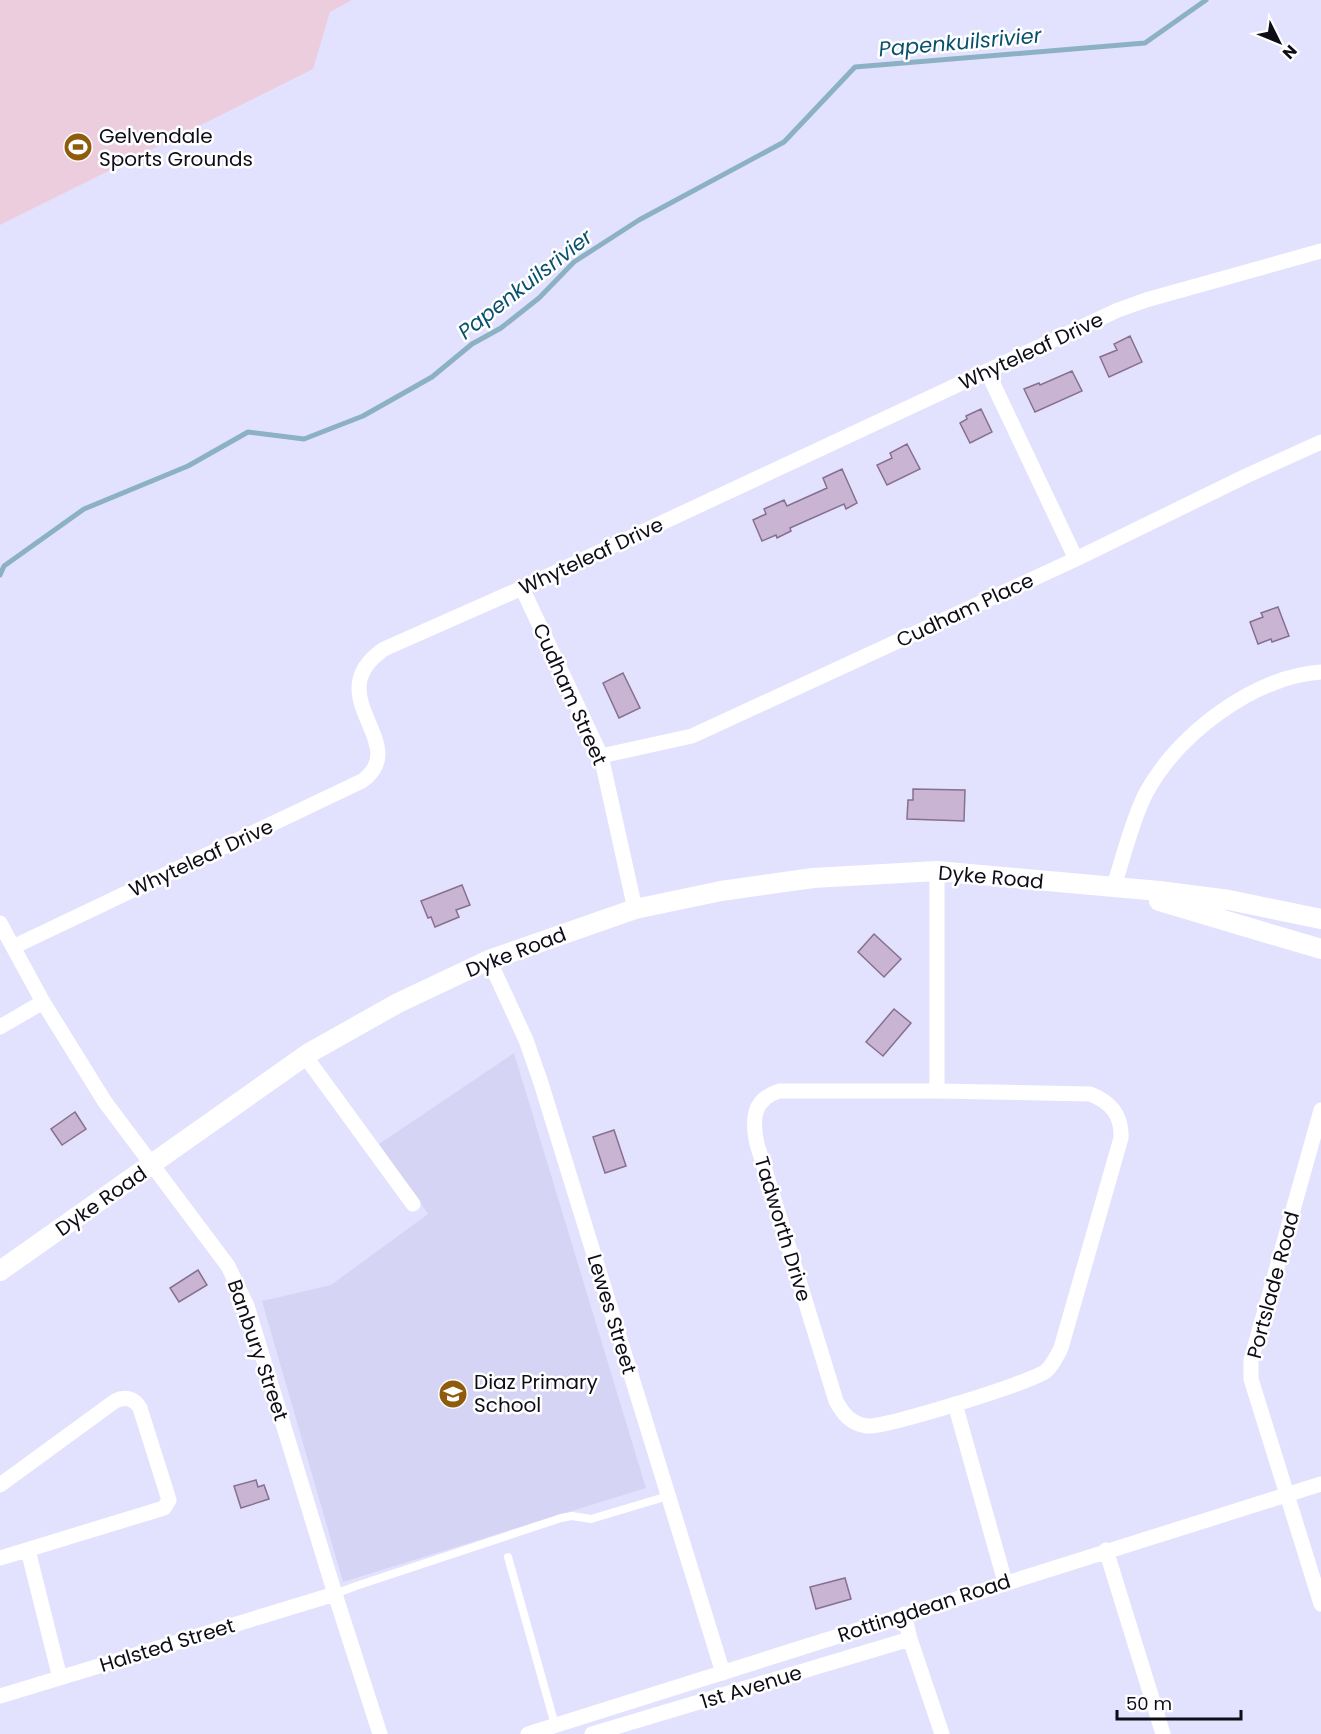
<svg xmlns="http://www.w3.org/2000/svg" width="1321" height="1734" font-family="Poppins,sans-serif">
<rect width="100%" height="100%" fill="#e3e2fe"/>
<path fill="#d6d4f5" d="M514,1053L646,1488L343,1582L262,1301L331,1285L428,1214L379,1144Z"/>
<path fill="#eccdde" d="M0,0H352L330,12L313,69L0,225Z"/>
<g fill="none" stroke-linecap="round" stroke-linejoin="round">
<path stroke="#8cb1c4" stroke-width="5" d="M0,575L4,566L84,509L188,466L248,432L304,439L363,416L432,377L472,344L501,328L539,298L574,262L639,220L784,142L855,67L1145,43L1206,0"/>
</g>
<path fill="#cab4d3" stroke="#85718d" stroke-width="1.5" d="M1130,336L1142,362L1109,377L1100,357L1117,350L1114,344Z
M1072,371L1082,391L1035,412L1024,389L1039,383L1040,385Z
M981,409L992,432L970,443L960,423L967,419L966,416Z
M907,444L920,469L887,485L877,465L892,458L890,453Z
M842,469L857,503L846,509L844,504L790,528L791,531L777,538L776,535L762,541L753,520L766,514L764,509L784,500L787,506L827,488L823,478Z
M1278,607L1289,636L1272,642L1271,639L1258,644L1250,622L1263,617L1261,613Z
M623,673L640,708L619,718L603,683Z
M913,789L965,790L964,821L907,819L908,800H913Z
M462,885L470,905L456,910L459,917L435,927L431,917L428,918L421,901Z
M874,934L901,959L884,977L858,952Z
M894,1009L911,1023L883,1056L866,1042Z
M75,1112L86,1129L62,1145L51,1129Z
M614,1130L626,1166L605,1173L593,1137Z
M198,1270L207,1285L179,1302L170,1288Z
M256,1480L258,1487L264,1485L269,1499L241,1508L234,1486Z
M845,1578L851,1599L816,1609L810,1587Z"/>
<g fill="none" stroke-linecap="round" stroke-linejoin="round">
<path stroke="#fff" stroke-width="8" d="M508,1557L555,1725
M335,1594L356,1586L561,1518L572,1516L591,1519L668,1496"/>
<path stroke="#fff" stroke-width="15" d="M987,371L1076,559
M522,588L601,756L635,909
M601,756L692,736L1076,559L1246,476L1321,442
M937,871V1091
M1113,888C1124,857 1131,822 1146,793C1178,734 1253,677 1321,672
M0,923L13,947L362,781C414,744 316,696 384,649L522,588L1118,310L1146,300L1321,251
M13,947L43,1002L105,1102L228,1266L247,1306L335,1594L380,1734
M489,960L526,1040L541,1083L723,1673
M0,1027L43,1002
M305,1056L413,1204
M779,1091H937L1090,1094C1111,1102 1122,1115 1121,1138L1061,1348C1057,1356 1053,1365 1046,1371C1030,1383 884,1428 867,1426C851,1424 843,1414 836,1401L757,1144C752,1120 752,1100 779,1091Z
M1321,1110L1251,1360V1379L1321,1604
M955,1404L1005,1582
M0,1485L115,1401C125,1396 134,1398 140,1408L169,1500L164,1508L0,1558
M28,1550L60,1678
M1106,1550L1163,1734
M904,1614L910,1639L942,1734
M0,1696L335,1594
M528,1734L1321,1484
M592,1734L910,1639"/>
<path stroke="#fff" stroke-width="20" d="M1159,901L1321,949
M0,1271L309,1053L398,1003L489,960L635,909L721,891L813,878L937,871L1159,891L1229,900L1321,919"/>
</g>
<defs>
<g id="stadium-disc" transform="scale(1.5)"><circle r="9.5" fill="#8f5b0c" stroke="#fff"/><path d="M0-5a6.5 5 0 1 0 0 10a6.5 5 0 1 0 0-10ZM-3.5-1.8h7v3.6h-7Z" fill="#fff"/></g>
<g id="school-disc" transform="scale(1.5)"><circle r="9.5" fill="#8f5b0c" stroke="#fff"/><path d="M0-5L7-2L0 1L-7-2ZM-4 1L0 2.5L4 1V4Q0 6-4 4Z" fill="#fff"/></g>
</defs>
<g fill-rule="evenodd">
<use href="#stadium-disc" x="78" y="147"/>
<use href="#school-disc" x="453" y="1394"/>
</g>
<g text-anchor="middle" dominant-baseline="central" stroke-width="5" stroke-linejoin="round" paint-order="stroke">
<g font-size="20" fill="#0d0c17" stroke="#fff" text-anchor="start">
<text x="99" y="136">Gelvendale<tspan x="99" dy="23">Sports Grounds</tspan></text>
<text x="474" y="1382">Diaz Primary<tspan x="474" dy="23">School</tspan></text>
</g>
<g font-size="20" fill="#0d0c17" stroke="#fff">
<text transform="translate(1031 351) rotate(-25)">Whyteleaf Drive</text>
<text transform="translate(591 556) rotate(-25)">Whyteleaf Drive</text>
<text transform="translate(965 610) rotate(-25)">Cudham Place</text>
<text transform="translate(570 694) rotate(66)">Cudham Street</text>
<text transform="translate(201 858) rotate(-25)">Whyteleaf Drive</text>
<text transform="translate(991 877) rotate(5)">Dyke Road</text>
<text transform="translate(516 952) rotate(-21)">Dyke Road</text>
<text transform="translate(101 1201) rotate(-35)">Dyke Road</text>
<text transform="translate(783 1229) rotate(73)">Tadworth Drive</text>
<text transform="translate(1273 1285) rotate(-75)">Portslade Road</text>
<text transform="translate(612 1314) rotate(73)">Lewes Street</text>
<text transform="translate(258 1350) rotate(71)">Banbury Street</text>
<text transform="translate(924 1608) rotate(-18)">Rottingdean Road</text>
<text transform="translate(167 1645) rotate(-17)">Halsted Street</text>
<text transform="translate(751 1687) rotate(-17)">1st Avenue</text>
</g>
<g font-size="21" font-style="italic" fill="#08516d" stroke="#fff">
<text transform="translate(960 42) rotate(-5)">Papenkuilsrivier</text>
<text transform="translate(525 284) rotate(-38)">Papenkuilsrivier</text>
</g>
</g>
<g transform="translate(1279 42) rotate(133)" stroke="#ffffff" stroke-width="4.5" paint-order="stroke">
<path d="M0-4.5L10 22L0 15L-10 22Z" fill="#0d0c17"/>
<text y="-9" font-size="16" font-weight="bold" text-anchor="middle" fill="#0d0c17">N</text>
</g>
<path d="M1117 1710v9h124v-9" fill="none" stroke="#0d0c17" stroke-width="3"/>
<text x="1126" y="1710" font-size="18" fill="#0d0c17" stroke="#ffffff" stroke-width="4.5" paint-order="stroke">50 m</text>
</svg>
